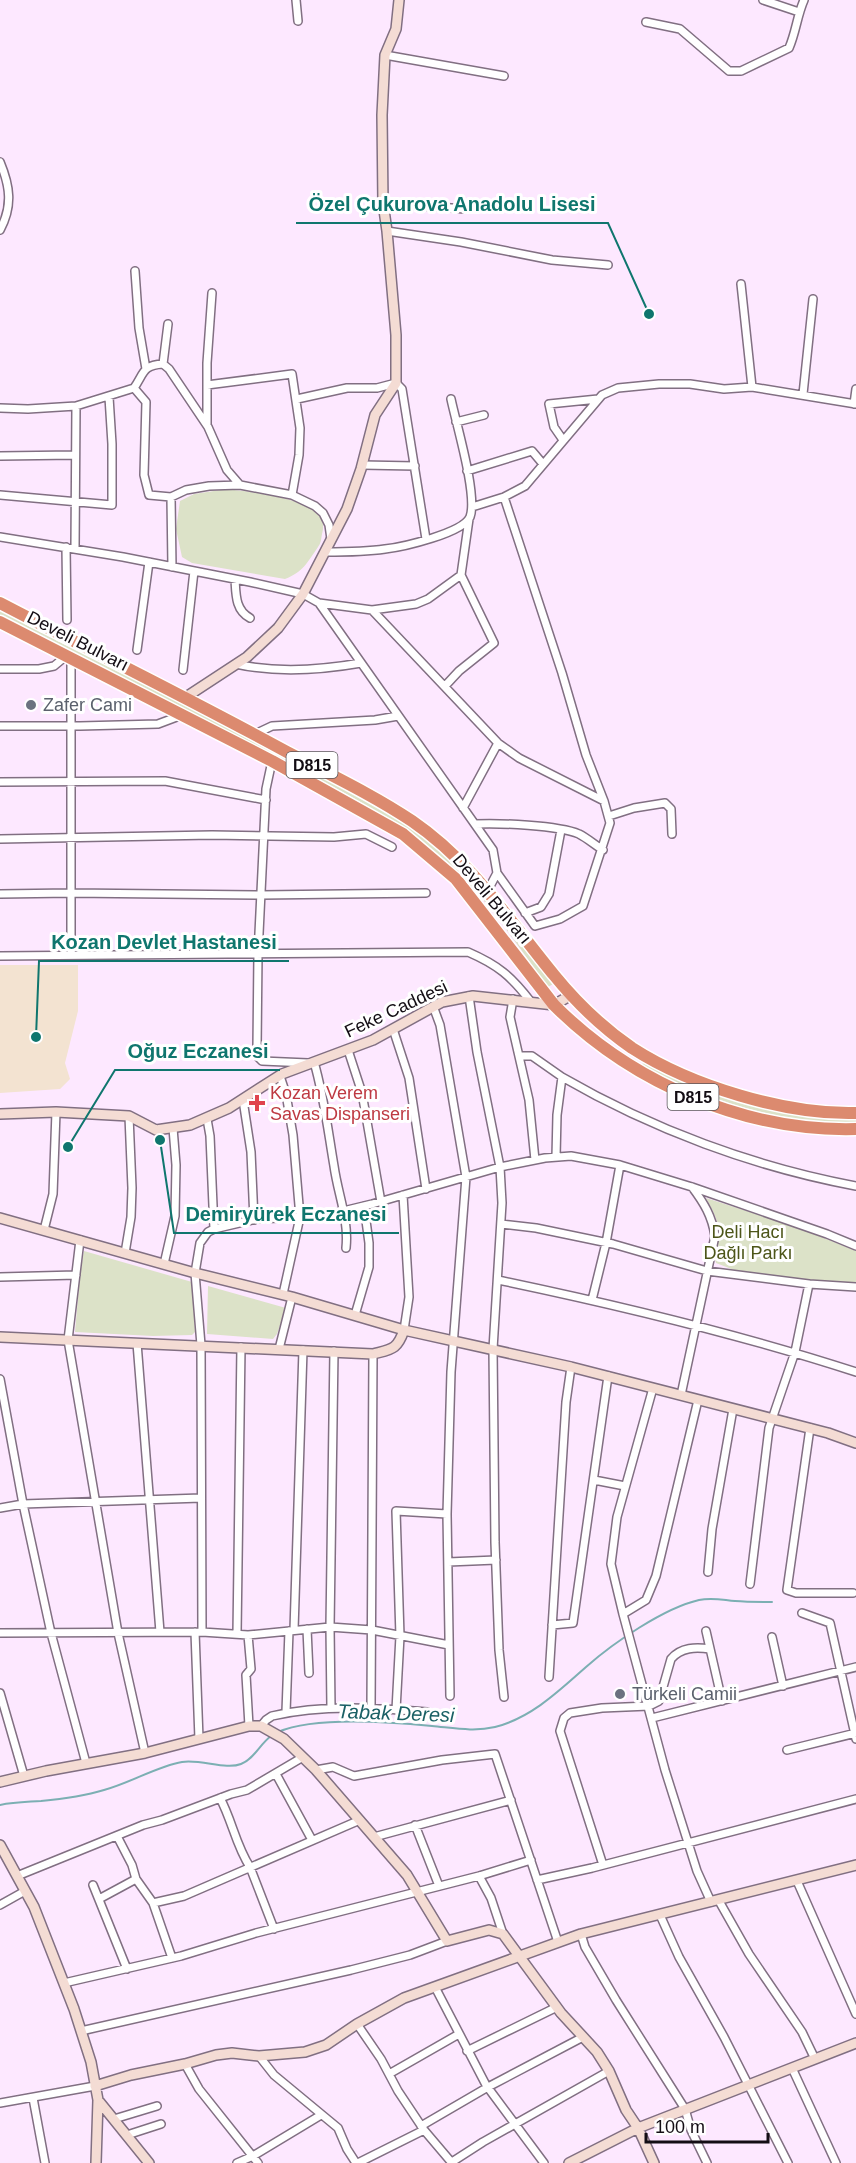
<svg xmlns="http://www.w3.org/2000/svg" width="856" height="2163" font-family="Helvetica,sans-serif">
<rect width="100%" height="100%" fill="#fde8ff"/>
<path fill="#f3e3d1" d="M0,965H78V1011L65,1063L70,1079L60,1089L0,1093Z"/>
<path fill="#dce2c8" d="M227,489C249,492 313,497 322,521C324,525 323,530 322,534C321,540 321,543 318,547C307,563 303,572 285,579L192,563L182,557L176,529L180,501L194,494Z
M0,610L157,689L383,809C402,820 420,832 437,846C484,883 517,936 553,984L548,987C517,945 487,898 448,863C394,815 327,784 262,750C175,705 88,660 0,615Z
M643,1063C692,1086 742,1107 796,1114C816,1116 836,1116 856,1118V1123C779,1123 709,1102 642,1065Z
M706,1198L797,1227L856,1251V1283L817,1281L734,1270L716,1263C712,1252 719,1241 718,1230C718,1218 711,1208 706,1198Z
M84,1251L192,1282L195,1332L192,1335L153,1336L75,1332L80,1274Z
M208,1286L286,1308L277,1334L273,1339L207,1334Z"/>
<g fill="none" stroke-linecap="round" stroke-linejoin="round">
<path stroke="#7cafb3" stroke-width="2" d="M278,1732C315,1716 392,1722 432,1726C454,1728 474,1732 495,1727C531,1718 559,1691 586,1667C613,1643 664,1608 699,1600C712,1597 723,1600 735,1601C747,1602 760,1602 772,1602
M0,1805C14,1802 27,1802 41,1801C62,1799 84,1796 104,1790C130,1783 158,1766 182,1762C201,1759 226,1770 241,1764C254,1759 260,1744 271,1736"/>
<g stroke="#816f82" stroke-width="10">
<path id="street" d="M296,0L298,21
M763,0L799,12
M646,22L680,29L729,71H741L789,48C796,32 797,16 804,0
M385,55L504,76
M0,162C10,186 13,206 0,230
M383,203L465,209
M387,231L461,242L552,260L608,265
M135,271L139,328L146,369
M741,284L752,387
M163,364L168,324
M207,385L292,374L300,428L299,455L292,495
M134,388L146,402L144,475L149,495L171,497L186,490L209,486L240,485L292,495L315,506L323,513L329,525L331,539
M803,394L813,299
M297,399L347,388H377L396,383L402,389L426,539
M854,404L856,389
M0,408L28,409L76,406L134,388C144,374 142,365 163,364L169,369L208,427L227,470L240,485
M456,422L484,415
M207,425V363L212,293
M563,440L554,427L549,404L598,399
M0,456L75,455
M362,465L415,466
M467,471L532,451L543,464
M0,495L112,505V444L109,397
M171,497L172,567
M472,507L504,497L525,486L602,395L618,388L659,384H690L724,389L752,387L856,404
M0,537L123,557L250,582L303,594L319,603L493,850L497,873L488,890
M66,547L67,620
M75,549L76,406
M325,552C345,552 365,552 385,549C403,547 463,533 470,517C478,496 456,423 451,399
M235,579C236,594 235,610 250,618
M319,603L372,610L498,743L519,758L604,801
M372,610L416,604L428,599L461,575
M137,650L149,562
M71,658V955
M236,664C276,673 321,670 361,663
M0,669H39L54,666L66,656
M183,670L194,571
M445,686L459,671L494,643L461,575L469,519
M0,726H80L158,724L182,715
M255,734L272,726L375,720L398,716
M272,761L266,789L258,954L257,1048L258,1057L262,1061L308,1063
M0,782L165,781L266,800
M463,808L498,743
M609,816L634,808L665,803L671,809L672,834
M475,824C499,823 558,825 579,834C587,838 595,845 603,850
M0,839L212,835L334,837L366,834L392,847
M497,873L535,926L560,919L583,906L610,823L604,801L586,755L562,673L504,497
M0,894L71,893L261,895L426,893
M525,913L541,907L549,894L561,830
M0,956L468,952C498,965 511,976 531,1002
M469,996L477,1052L500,1167L502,1203L493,1349L495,1542L499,1650L504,1697
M513,999L510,1017L529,1100L535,1160
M433,1006L440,1025L466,1177L451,1372L447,1514L450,1696
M393,1029L409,1078L426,1189
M348,1050L362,1093L381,1202
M519,1056H532L562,1077L557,1115L556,1157
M314,1062C324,1096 328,1131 334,1166C338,1195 349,1219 346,1248
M280,1076L286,1094L293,1135L300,1217L283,1294
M562,1077C652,1129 754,1167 856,1186
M243,1100L251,1152L254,1220
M207,1119L210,1136L214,1229
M403,1195L409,1297L404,1330
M501,1224L536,1228L613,1244L707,1271L809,1284L856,1287
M44,1230L53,1194L56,1112
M80,1240L68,1340L118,1633L145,1753
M125,1253L131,1217L132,1188L129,1116
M164,1264L175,1216L176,1165L173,1128
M0,1277L76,1275
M498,1280C618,1305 739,1334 856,1372
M592,1300L606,1243L620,1165
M355,1315L369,1267V1243L364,1206
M137,1343L160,1632
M279,1349L292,1297
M0,1379L23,1504L51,1633L86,1763
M653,1388L617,1517L611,1564L623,1614L665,1770L697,1871L711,1902
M681,1395L715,1236C712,1216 704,1203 692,1187
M810,1428L787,1590L796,1593H853
M594,1480L625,1486
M0,1508L23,1504L201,1498
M448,1562L496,1560
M708,1572L712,1529L733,1409
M750,1584L769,1428L795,1352L809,1284
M802,1613L830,1623L856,1739
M623,1614L646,1600L656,1576L698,1400
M552,1625L573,1623L608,1376
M307,1629L309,1673
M294,1630L303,1350
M706,1631L722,1701
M195,1632L199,1739
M202,1632L201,1345L195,1273L200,1243L208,1232L214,1229L257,1219L300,1217L335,1213L372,1204L500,1167L545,1158L571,1156L620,1165L692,1187L827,1234L856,1246
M0,1633L202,1632L248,1635L330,1627L372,1630L449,1645
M237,1634L241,1347
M248,1635L251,1669L246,1675L249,1726
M772,1637L783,1686
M549,1677L566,1402L571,1367
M0,1693L24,1776
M331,1708L330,1627L334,1351
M371,1708L373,1354
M396,1710L400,1636L396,1511L447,1514
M286,1712L289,1631
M652,1718L856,1667
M261,1726L266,1720L272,1716C323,1704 376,1708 427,1712
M787,1750L856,1733
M316,1770L333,1767L354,1776L442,1760L495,1754L558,1942
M276,1774L312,1840
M220,1798C232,1820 236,1846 250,1867L274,1929
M415,1825L439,1886
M117,1836L132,1865L136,1879L153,1903L172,1958
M374,1837L511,1800
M603,1865L560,1731L564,1718L570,1713L602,1708L649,1706L659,1701L671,1659C681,1647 696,1647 710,1649
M17,1876L143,1825L162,1820L231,1794L247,1790L303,1757
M479,1876L491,1898L503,1934
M537,1880L592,1868L856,1799
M797,1881L856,2014
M93,1885L127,1969
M99,1899L136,1879
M719,1901L749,1954L802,2032L815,2059
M153,1903L184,1896L360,1820
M0,1905L25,1891
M660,1915L679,1957L724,2037L788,2163
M581,1934L585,1947L616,2000L685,2109L691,2130L707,2163
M64,1983L181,1956L256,1933L479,1876L531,1860
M435,1987L486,2085L544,2163
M357,2024L381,2059L398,2091L424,2130L452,2163
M81,2031L351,1970L410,1955L447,1941
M467,2051L557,2007
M259,2056L274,2075L338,2128L347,2149L356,2163
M185,2064L199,2089L258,2163
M792,2068L836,2163
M389,2074L459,2034
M33,2098L45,2163
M0,2103L95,2086
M114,2119L157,2106
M421,2126L488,2087L583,2037
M127,2135L161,2124
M452,2162L483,2142L609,2071
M237,2163L253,2156L321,2115
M358,2163L424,2130"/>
</g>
<g stroke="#816f82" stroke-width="12">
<path id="secondary" d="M186,697L247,657L278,628L303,594L347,509L361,469L375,415L396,383V335L387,231L383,203L382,115L385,55L396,29L399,0
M0,1114L56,1112L129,1116L156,1130L190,1125L229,1108L282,1074L373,1040L442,1002L473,996L554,1005L571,995
M0,1218L195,1273L292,1297L404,1330L571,1367L828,1433L856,1443
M0,1337L373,1354C392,1349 397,1350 404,1330
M0,1782L46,1771L145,1753L249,1726H261L284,1739L316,1770L407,1875L447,1941L489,1930L503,1934L561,2013L597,2052L609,2071L626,2110L638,2128L654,2163
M0,1845L34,1907L74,2009L91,2062L98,2100L96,2163
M95,2086L131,2075L185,2064L216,2055L232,2053L259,2056L305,2052L326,2045L357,2024L404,1998L581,1934L856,1865
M98,2100L149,2163
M569,2163L638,2128L856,2043"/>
</g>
<g stroke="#fff" stroke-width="15">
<path id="highway" d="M0,603C96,653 192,700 287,752C329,774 373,795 412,821C472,862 508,919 554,975C576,1002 603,1028 632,1048C691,1086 786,1115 856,1113
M0,622L272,761L403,834L456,879L554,1005C632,1083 745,1132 856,1129"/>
</g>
<use href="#street" stroke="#fff" stroke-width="7"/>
<use href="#secondary" stroke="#f4dcd4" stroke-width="9"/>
<use href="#highway" stroke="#dc8a6f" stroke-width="12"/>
</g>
<g fill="#6b7280" stroke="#fff" stroke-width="2">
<circle cx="31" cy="705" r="6"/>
<circle cx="620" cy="1694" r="6"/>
</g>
<path fill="#e0444e" stroke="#fff" stroke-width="2" d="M254 1094h6v6h6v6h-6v6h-6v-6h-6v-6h6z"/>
<g text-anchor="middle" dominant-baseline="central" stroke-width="6" stroke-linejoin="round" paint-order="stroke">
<g fill="#fff" stroke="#5a565a" stroke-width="1.5">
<rect x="286.5" y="752" width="51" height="26" rx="4.5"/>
<rect x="667.5" y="1084" width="51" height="26" rx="4.5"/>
</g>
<g font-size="16" font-weight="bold" fill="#130d14">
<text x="312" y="765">D815</text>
<text x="693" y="1097">D815</text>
</g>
<g font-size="18" fill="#130d14" stroke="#fff">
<text transform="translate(78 641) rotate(27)">Develi Bulvarı</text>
<text transform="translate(492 899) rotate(50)">Develi Bulvarı</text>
<text transform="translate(396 1009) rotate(-25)">Feke Caddesi</text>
</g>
<g font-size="18" fill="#5b616d" stroke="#fff" text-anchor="start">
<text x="43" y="705">Zafer Cami</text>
<text x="632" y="1694">Türkeli Camii</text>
</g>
<g font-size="18" fill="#be3a42" stroke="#fff" text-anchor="start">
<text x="270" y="1093">Kozan Verem<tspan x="270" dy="21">Savas Dispanseri</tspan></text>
</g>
<g font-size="18" fill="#4d5619" stroke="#fff">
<text x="748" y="1232">Deli Hacı<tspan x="748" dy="21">Dağlı Parkı</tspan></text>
</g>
<g font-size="20" font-style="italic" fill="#1a6065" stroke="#fff">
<text transform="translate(396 1713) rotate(2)">Tabak Deresi</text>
</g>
</g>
<path fill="none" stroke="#0f766e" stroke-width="2" d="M649 314L608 223H296M36 1037L39 961H289M68 1147L115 1070H280M160 1140L174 1233H399"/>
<g fill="#0f766e" stroke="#fff" stroke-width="2">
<circle cx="649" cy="314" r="6"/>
<circle cx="36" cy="1037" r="6"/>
<circle cx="68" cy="1147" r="6"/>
<circle cx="160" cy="1140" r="6"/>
</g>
<g font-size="20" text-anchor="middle" font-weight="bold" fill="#0f766e" stroke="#fff" stroke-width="6" stroke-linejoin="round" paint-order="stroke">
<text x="452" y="211">Özel Çukurova Anadolu Lisesi</text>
<text x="164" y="949">Kozan Devlet Hastanesi</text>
<text x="198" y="1058">Oğuz Eczanesi</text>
<text x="286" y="1221">Demiryürek Eczanesi</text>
</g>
<path d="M646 2133v9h122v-9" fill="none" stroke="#130d14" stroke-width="3"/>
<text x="655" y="2133" font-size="18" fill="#130d14" stroke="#ffffff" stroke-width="4.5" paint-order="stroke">100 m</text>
</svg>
